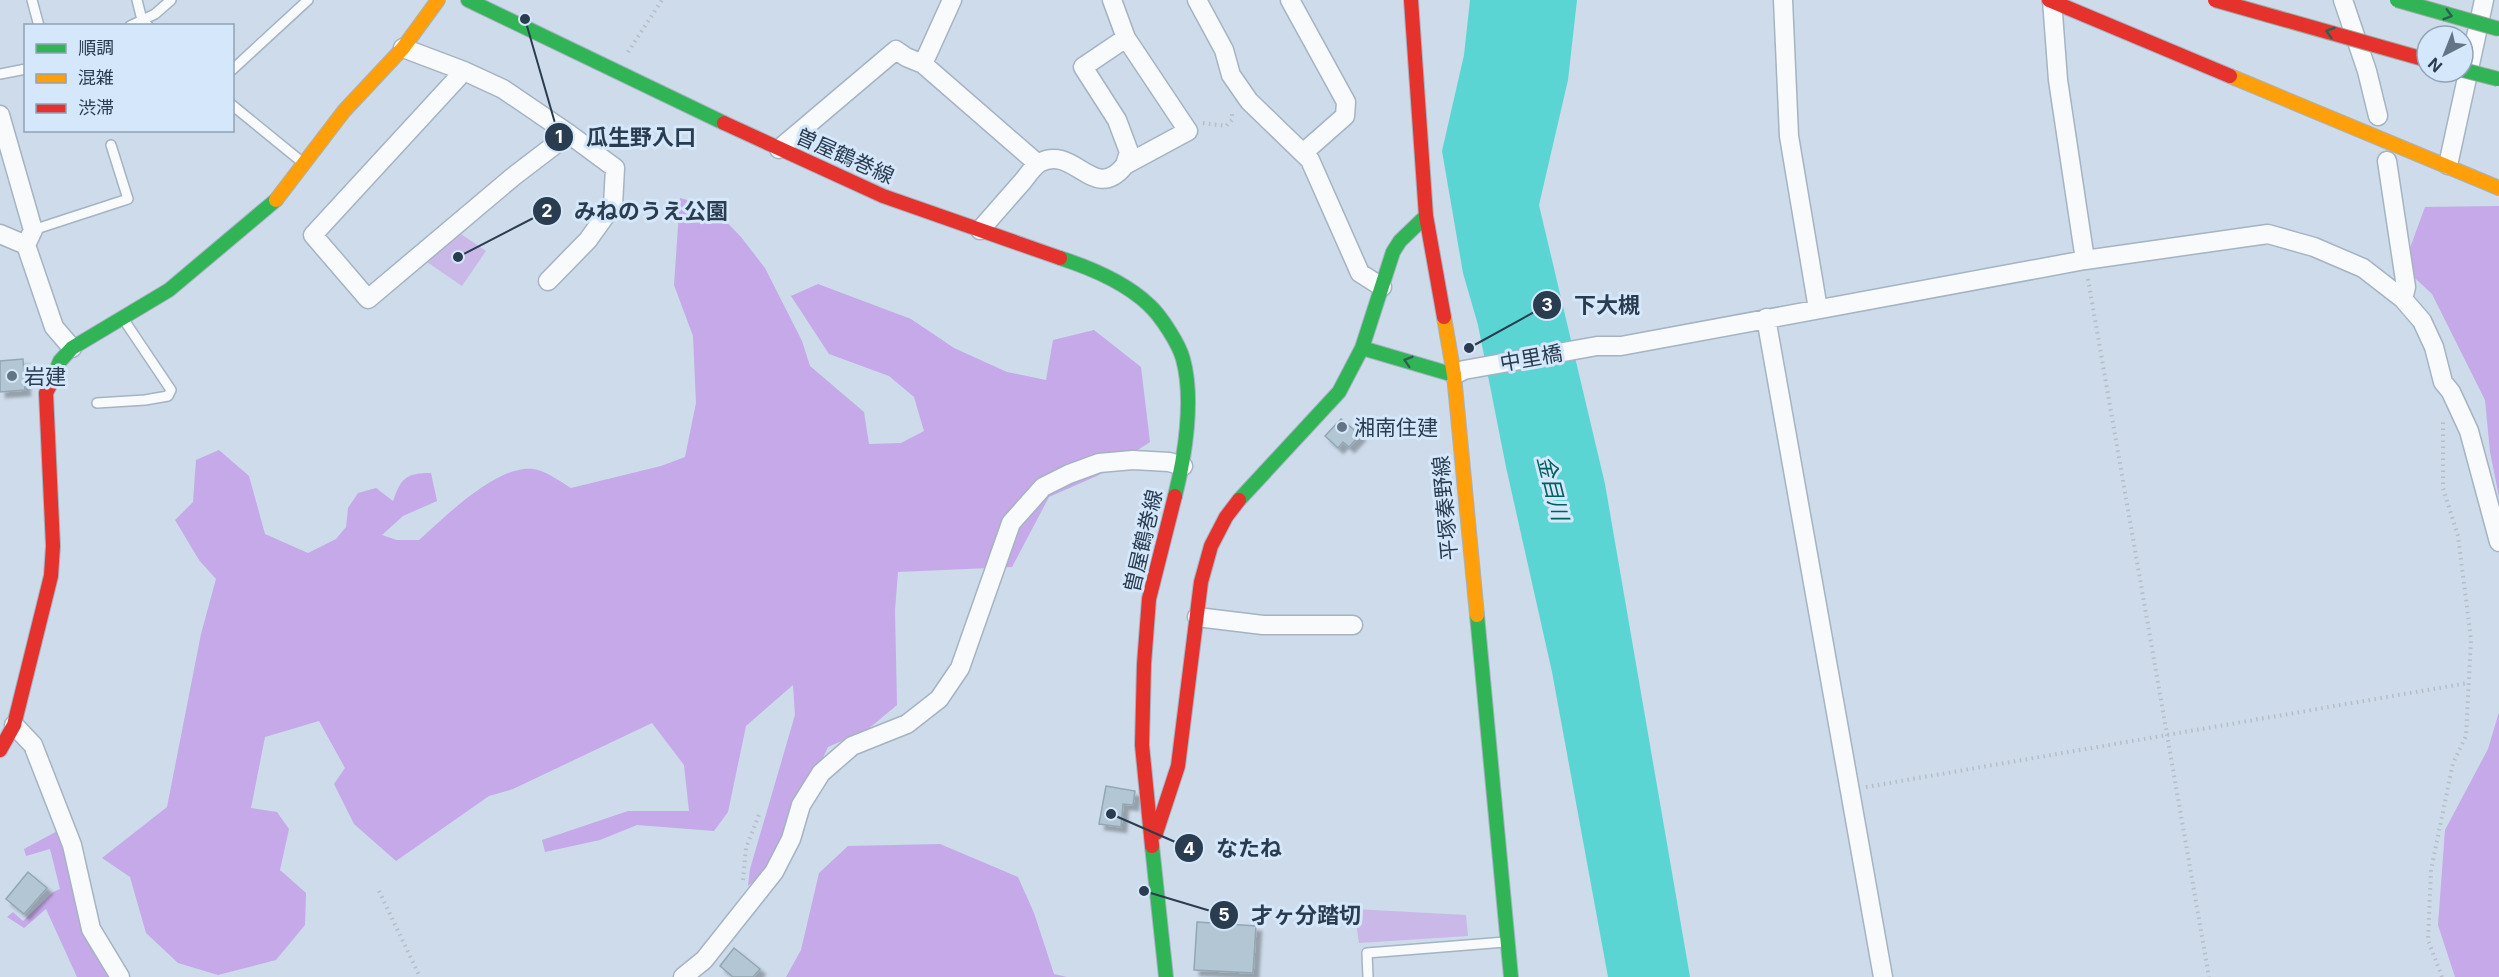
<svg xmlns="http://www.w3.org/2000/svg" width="2499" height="977" font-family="Inter,'Noto Sans JP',sans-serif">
<defs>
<filter id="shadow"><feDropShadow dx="5.5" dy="5.5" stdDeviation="1.5" flood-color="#0004"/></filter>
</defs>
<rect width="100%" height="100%" fill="#cddbea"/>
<path fill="#cab8e8" d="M461,234L486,251L462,286L427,262Z
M1354,909L1466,915L1468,936L1359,943Z"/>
<path fill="#c5a9e9" d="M680,198L712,207L741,237L765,268L802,341L810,366L864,412L869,444L901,443L924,431L914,397L889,376L829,354L791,296L818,284L911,319L954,348L1007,372L1046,380L1053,340L1094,330L1141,367L1150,442L1099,475L1049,497L1012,567L898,572L895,610L897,705L867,730L828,747L771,869L748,886L750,869L795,715L793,685L746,726L728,812L714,831L637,825L600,840L545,852L542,840L628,811H689L684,765L652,723L513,789L489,796L396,861L354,824L334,784L345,768L319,721L265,737L251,808L277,812L289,829L280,870L306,893L305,925L276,960L218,975L178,963L146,933L130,877L102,858L167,807L201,634L216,579L199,560L175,520L193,502L196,460L219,450L249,476L265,534L308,553L336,539L346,527L348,508L358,493L376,488L393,501C401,478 406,473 431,473L437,501L403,516L382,535L397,540H419C444,518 502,459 538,470C549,473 561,482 571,488L661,466L685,457L696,403L693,336L674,285Z
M2499,206V497L2490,452L2485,400L2432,294L2403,267L2425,207Z
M2499,712V977H2455L2438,925L2445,830L2488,749Z
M63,828L84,932L108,977H77L46,909L24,928L7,917L13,912L23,921L53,892L60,889L50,849L26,856L24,849Z
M940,844L1018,877L1034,913L1054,974L1067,977H786L801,950L819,873L848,846Z"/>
<path fill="#5bd5d4" d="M1470,0H1577L1568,80L1539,205L1605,484L1690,977H1608L1552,672L1506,467L1478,325L1463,273L1442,151L1464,55Z"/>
<path fill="#b3c6d3" stroke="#93a6b3" stroke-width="1.5" filter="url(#shadow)" d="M23,359L25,390L0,392V361Z
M1341,419L1360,435L1349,447L1343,442L1338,448L1325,436Z
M1106,786L1135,791L1133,805L1123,804L1121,827L1099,824Z
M28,872L47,888L24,914L6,899Z
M1197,922L1256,926L1253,973L1194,970Z
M734,948L760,969L753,977H733L720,966Z"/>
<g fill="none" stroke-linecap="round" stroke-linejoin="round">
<g stroke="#a5b3c2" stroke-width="12">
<path id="lane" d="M32,0L39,26
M137,0L142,20L148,26
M130,26L155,14L171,0
M232,70L308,0
M0,74L26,69
M232,105L302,162
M33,230L128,199L111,145
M97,403L145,400L168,396L171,390L124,320
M1368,977L1367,953L1505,942"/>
</g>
<g stroke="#a5b3c2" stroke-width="21">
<path id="street" d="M1197,0L1224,50L1231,75L1249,101L1310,160L1360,273L1382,287
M1290,0L1346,102L1345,116L1303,153
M1783,0L1789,136L1818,309
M2052,0L2058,80L2085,260
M2343,0L2367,71L2378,116
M403,48L464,71L503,89L569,134L514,176L368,299L313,235L464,71
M923,64L952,0
M0,115L33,230L26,245
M779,149L896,50L906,57L923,64L1038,164
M2387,161L2406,287L2403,299
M1125,165L1129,152L1117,120L1083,67L1126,38
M2448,165L2484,0
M980,230C994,214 1009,197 1023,181C1027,176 1033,167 1039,163C1074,143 1094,205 1125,165L1188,131L1126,38L1112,0
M0,234L26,245L54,327L72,348
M548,281L588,240L613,205L615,168L569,134
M1766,318L1883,977
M1454,375L1464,370L1597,346H1621L2085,260L2268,234L2314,247L2363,268L2403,299L2422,321L2434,347L2443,382L2451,392L2469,431L2499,542
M1197,617L1263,625H1353
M14,725L33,745L72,845L91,929L120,977
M683,977L704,960L774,872L791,839L801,805L821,773L852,746L907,724L939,699L960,668L1011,523L1043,487L1069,474L1099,463L1133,460L1169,462L1183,466"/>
</g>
<g stroke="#a5b3c2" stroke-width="16">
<path id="fast" d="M468,0L724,123
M1060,258C1091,268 1125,282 1149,305C1161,316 1179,344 1183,359C1194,399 1185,456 1175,496
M1362,348L1454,375
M49,387L60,361L72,348L169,290L276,200
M1239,500L1339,392L1362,348L1393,252L1400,241L1426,216
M1477,615L1511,977
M1152,846L1166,977"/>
</g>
<g stroke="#a5b3c2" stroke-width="16">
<path id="slow" d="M2230,76L2499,188
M276,200L344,111L403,48L438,0
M1444,317L1454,375L1477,615"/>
</g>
<g stroke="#a5b3c2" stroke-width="16">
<path id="jam" d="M1411,0L1426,216L1444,317
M2049,0L2230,76
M724,123L883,196L1060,258
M0,750L14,725L51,576L53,546L46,393L49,387
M1156,833L1178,766L1201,582L1211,546L1226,517L1239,500
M1152,846L1142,745L1144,664L1149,599L1175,496"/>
</g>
<path stroke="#b6bdc4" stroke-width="4" stroke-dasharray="1.5 4.5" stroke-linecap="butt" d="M628,52L662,0
M1203,123L1226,126L1232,120V111
M2088,279L2209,977
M1866,787L2468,683
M743,880L746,848L760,812
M379,891L420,977
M2442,977L2428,940L2431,870L2453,763L2466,736L2471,639L2458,536L2443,488V422"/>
<use href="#lane" stroke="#f8fafc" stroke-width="9"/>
<use href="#street" stroke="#f8fafc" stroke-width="18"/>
<use href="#fast" stroke="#30b455" stroke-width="14"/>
<use href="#slow" stroke="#ff9f0a" stroke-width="14"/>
<use href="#jam" stroke="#e5322d" stroke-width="14"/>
<g stroke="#9aaaa1" stroke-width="16" stroke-linecap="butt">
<path id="fast-bridge" d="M2397,0L2499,29
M2463,70L2498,79"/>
</g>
<g stroke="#9aaaa1" stroke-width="16" stroke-linecap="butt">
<path id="jam-bridge" d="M2215,0L2427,60"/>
</g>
<use href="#fast-bridge" stroke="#30b455" stroke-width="14"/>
<use href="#jam-bridge" stroke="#e5322d" stroke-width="14"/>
</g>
<defs><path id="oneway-chevron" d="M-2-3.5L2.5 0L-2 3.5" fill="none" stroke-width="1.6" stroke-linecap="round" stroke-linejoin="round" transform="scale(1.5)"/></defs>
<g stroke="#2c6051">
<use href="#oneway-chevron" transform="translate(2448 15) rotate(16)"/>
<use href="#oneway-chevron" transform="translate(2330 32) rotate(-164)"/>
<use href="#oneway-chevron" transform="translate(1408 361) rotate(-163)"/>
</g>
<g fill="#637485" stroke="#d5e7fa" stroke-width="2">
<circle cx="12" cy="376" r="6"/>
<circle cx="1342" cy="427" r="6"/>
</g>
<g text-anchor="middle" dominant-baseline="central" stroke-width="6" stroke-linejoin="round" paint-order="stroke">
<g font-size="21" fill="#2a3c4f" stroke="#d5e7fa">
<text transform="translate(845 156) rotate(24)">曽屋鶴巻線</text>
<text transform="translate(1531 358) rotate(-10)">中里橋</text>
<text transform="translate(1445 508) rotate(-95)">平塚秦野線</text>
<text transform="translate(1143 541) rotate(-77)">曽屋鶴巻線</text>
</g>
<g font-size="21" fill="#2a3c4f" stroke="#d5e7fa" text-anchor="start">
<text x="24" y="376">岩建</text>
<text x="1354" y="427">湘南住建</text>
</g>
<g font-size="22" font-style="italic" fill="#01605d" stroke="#d5e7fa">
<text transform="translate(1553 488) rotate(76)">金目川</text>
</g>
</g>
<path fill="none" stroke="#2a3c4f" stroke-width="2" d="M525 19L559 137M458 257L547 211M1469 348L1547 305M1111 814L1189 848M1144 891L1224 915"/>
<g fill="#2a3c4f" stroke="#d5e7fa" stroke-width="2">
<circle cx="525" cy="19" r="6"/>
<circle cx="458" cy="257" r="6"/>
<circle cx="1469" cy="348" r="6"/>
<circle cx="1111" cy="814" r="6"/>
<circle cx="1144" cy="891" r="6"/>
<circle cx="559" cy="137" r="15"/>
<circle cx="547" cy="211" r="15"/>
<circle cx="1547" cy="305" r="15"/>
<circle cx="1189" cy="848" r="15"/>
<circle cx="1224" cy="915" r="15"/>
</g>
<g font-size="18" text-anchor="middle" font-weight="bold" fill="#fff">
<text x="559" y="143">1</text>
<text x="547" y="217">2</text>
<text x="1547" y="311">3</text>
<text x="1189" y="855">4</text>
<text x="1224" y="921">5</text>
</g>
<g font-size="22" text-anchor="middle" font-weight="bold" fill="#2a3c4f" stroke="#d5e7fa" stroke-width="6" stroke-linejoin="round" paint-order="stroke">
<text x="641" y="145">瓜生野入口</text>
<text x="651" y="219">みねのうえ公園</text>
<text x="1607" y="313">下大槻</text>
<text x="1249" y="856">なたね</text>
<text x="1306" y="923">才ヶ分踏切</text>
</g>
<rect x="24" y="24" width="210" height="108" fill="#d5e7fa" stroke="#91a3b6" stroke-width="1.5"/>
<rect x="36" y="44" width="30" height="9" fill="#30b455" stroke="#91a3b6" stroke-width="1.5"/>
<text x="78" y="54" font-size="18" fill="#2a3c4f">順調</text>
<rect x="36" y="74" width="30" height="9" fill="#ff9f0a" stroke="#91a3b6" stroke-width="1.5"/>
<text x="78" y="84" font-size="18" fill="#2a3c4f">混雑</text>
<rect x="36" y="104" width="30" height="9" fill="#e5322d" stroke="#91a3b6" stroke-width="1.5"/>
<text x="78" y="114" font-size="18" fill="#2a3c4f">渋滞</text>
<g transform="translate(2445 54) rotate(222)"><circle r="28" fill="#d5e7fa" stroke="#91a3b6" stroke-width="1.5"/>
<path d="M0-4.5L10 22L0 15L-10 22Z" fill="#637485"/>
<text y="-9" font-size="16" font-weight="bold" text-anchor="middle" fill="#2a3c4f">N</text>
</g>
</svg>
